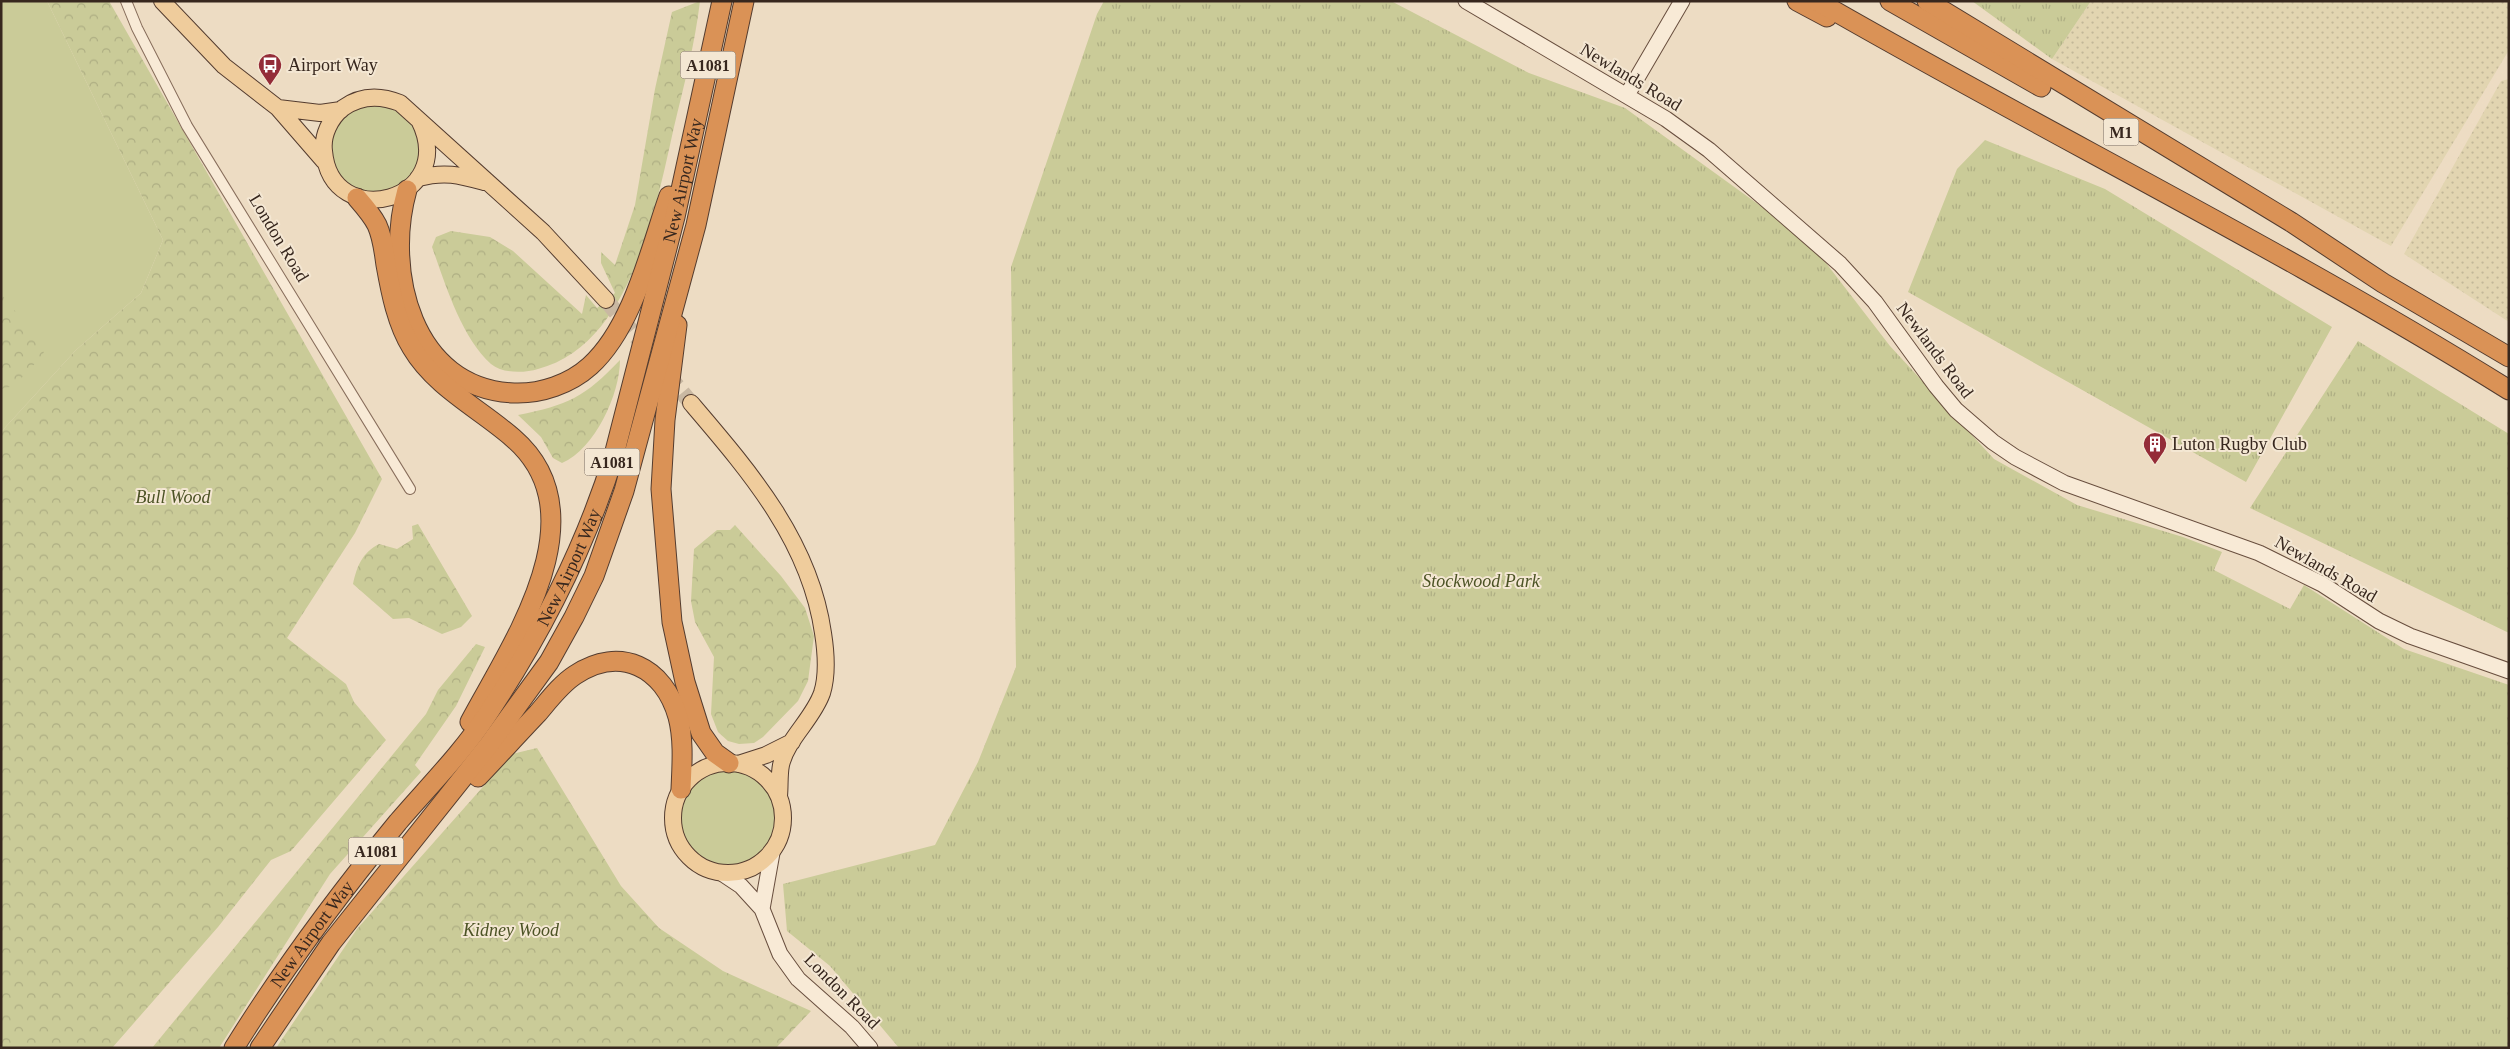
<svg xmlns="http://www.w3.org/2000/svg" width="2510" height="1049" font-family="'Times New Roman',serif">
<defs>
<pattern id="farmland-dots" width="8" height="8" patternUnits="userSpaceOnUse" patternTransform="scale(1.25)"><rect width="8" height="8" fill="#e2d5b1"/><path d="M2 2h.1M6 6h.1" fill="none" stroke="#c2b798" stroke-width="1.8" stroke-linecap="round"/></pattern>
<pattern id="forest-crowns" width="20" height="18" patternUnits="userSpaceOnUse" patternTransform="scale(1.25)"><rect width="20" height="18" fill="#cacb98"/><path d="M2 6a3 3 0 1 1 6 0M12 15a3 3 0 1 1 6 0" fill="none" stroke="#aeae83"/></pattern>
<pattern id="park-tufts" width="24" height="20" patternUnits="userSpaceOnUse" patternTransform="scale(1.25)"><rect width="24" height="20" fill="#cacb98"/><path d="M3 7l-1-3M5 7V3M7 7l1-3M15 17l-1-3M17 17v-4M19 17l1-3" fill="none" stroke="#aeae83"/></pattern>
</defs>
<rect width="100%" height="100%" fill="#eddcc3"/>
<path fill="url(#farmland-dots)" d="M2091,1H2509V50L2391,246L2052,59Z
M2509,79V322L2404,254L2501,81Z"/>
<path fill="#cacb98" d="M1,1H47L163,240L141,293L76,350L1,432Z
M367,105C395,104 419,121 419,149C419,154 419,161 417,165C413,173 404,181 398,189L366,194L338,177C336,167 331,156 330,146C329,126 350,110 367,105Z
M677 817a49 49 0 1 1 98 0a49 49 0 1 1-98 0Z"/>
<path fill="url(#forest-crowns)" d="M47,1H109L382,479L355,533L287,638L346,684L354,702L386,740L291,851L271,860L218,927L112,1048H1V432L76,350L141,293L163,240Z
M700,1C695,44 684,85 674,127C656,207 631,345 538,369C525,373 503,374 491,364C461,337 445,283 432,247L436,237L451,231L490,237L513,251L582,314L586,295L597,308L615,293L601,263V252L615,265L635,205L655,89L672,12Z
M1,294L45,347L43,355L14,386L1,389Z
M620,360C620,394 595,449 562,463L553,458L541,437L518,415C568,405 585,397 620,360Z
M418,524L472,616L461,627L442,634L409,618L393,619L353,584C357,566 362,553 379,544L397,549L413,539L412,526Z
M735,525L781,576L805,608L814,636L808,681L798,701L763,737L754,743L739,744L728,741L718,732L711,714L714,657L695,622L691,601L694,549L717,530H730Z
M476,644L485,647L456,706L415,765L421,772L330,874L219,1048H152L426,714L438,690Z
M537,748L621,886L659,928L723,971L811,1011L776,1048H276L357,929L512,754Z"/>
<path fill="url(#park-tufts)" d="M1104,1H1391L1529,73L1625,108L1809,241L1890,346L1994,459L2077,505L2183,537L2222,552L2214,570L2290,609L2304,585L2404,649L2509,685V1048H899L830,966L787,931L783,884L935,845L978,762L1016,667L1011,267L1097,14Z
M1972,1H2091L2052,59Z
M1985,140L2105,189L2332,327L2246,482L1908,292L1957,169Z
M2358,341L2509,434V633L2250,508Z"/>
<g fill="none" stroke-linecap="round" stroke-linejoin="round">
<path stroke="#c9b8a2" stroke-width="16" stroke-dasharray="16 8" stroke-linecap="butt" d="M606,300L691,403"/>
<g stroke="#876d5b" stroke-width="12">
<path id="street" d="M126,1L137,28L187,126L410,489"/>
</g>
<g stroke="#684e3e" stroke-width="17">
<path id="secondary" d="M1466,1L1666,119L1709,150L1840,264L1875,302L1936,386L1956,410L1993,442L2015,457L2064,483L2259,553L2322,584L2379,621L2410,636L2509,671
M1627,95L1682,1
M723,874L741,886L762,909L780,954L798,979L852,1027L870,1048
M762,909L772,853"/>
</g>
<g stroke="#543c2f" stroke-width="18">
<path id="primary" d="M162,1L224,66L278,108L324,161
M278,108L320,113L341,110
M419,120C460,202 331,234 324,151C322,136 330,118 343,108C361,95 380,95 400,103L543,232L606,300
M418,178C445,171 459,175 484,182
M691,403C749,471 810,541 823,633C826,652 828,674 822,693C813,719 787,739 781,765C779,775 780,786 779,796
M673 818a55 55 0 1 1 110 0a55 55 0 1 1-110 0Z
M738,764L766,755L792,742"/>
</g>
<g stroke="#543c2f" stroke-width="21">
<g id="highway">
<path d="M1797,1L1827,17"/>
<path d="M1817,1C2046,133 2284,250 2509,390"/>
<path d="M1890,1L2041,87"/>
<path d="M1927,1L2291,222L2383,283L2509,357"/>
<path d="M407,190C384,271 412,389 514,393C541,394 570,384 590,366C633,327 650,250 669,196"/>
<path d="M357,198C364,206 372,215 377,225C383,238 384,252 386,265C391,293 397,324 412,348C435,387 480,409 513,438C602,515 512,643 470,722"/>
<path d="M677,325L665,420L661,489L672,622L685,682L701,733L715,753L729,763"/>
<path d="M478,777C498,756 518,734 538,713C549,700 561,684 575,675C620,645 664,667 678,717C684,740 682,765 681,789"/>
<path id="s1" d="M234,1048C283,969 339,894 398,822C428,787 462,753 487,715C541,634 585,548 614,455L675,217L722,1"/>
<path d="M260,1048L331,943L488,746L549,662L574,617L594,576L624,491L696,225L744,1"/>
</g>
</g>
<use href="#street" stroke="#f8ead6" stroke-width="10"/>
<use href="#secondary" stroke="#f8ead6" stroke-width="15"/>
<use href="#primary" stroke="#efcc9c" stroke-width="16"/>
<use href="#highway" stroke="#da9256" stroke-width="19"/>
</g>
<defs>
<g id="bus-pin" transform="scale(1.25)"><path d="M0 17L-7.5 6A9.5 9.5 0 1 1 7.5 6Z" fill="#942c38" stroke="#f4e7d3"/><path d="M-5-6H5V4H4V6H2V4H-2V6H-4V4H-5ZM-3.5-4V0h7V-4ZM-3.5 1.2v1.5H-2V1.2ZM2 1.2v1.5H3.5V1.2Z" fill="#fff"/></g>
<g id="building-pin" transform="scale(1.25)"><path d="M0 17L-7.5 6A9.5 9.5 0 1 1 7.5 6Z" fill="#942c38" stroke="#f4e7d3"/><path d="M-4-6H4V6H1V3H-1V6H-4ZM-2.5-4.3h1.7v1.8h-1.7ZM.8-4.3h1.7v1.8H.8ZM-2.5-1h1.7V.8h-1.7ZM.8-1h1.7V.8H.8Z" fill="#fff"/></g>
</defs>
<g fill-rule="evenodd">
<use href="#bus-pin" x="270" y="65"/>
<use href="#building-pin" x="2155" y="444"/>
</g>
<g text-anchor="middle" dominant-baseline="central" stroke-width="4" stroke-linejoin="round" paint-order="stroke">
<g fill="#f4e7d3" stroke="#706154" stroke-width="1">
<rect x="680.5" y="51.5" width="55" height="27" rx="4"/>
<rect x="2103.5" y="118.5" width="35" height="27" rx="4"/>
<rect x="584.5" y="448.5" width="55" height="27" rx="4"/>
<rect x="348.5" y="837.5" width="55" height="27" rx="4"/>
</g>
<g font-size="16" font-weight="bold" fill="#37271e">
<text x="708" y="65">A1081</text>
<text x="2121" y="132">M1</text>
<text x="612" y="462">A1081</text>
<text x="376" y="851">A1081</text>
</g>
<g font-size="18" fill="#37271e" stroke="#f4e7d3" text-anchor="start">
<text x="288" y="65">Airport Way</text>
<text x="2172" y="444">Luton Rugby Club</text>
</g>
<g font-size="18" fill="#37271e" stroke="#f4e7d3">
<text transform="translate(1631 77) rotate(31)">Newlands Road</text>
<text stroke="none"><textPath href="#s1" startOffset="992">New Airport Way</textPath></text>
<text transform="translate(279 238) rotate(59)">London Road</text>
<text transform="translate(1935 350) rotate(53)">Newlands Road</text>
<text stroke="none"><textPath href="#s1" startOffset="588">New Airport Way</textPath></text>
<text transform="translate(2326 569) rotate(30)">Newlands Road</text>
<text stroke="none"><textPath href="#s1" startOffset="138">New Airport Way</textPath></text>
<text transform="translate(842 991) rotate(45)">London Road</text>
</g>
<g font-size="18" font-style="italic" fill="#4c5325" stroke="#f4e7d3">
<text x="173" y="497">Bull Wood</text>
<text x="1481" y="581">Stockwood Park</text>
<text x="511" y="930">Kidney Wood</text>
</g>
</g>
<rect width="2510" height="1049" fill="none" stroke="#37271e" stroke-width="5"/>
</svg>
